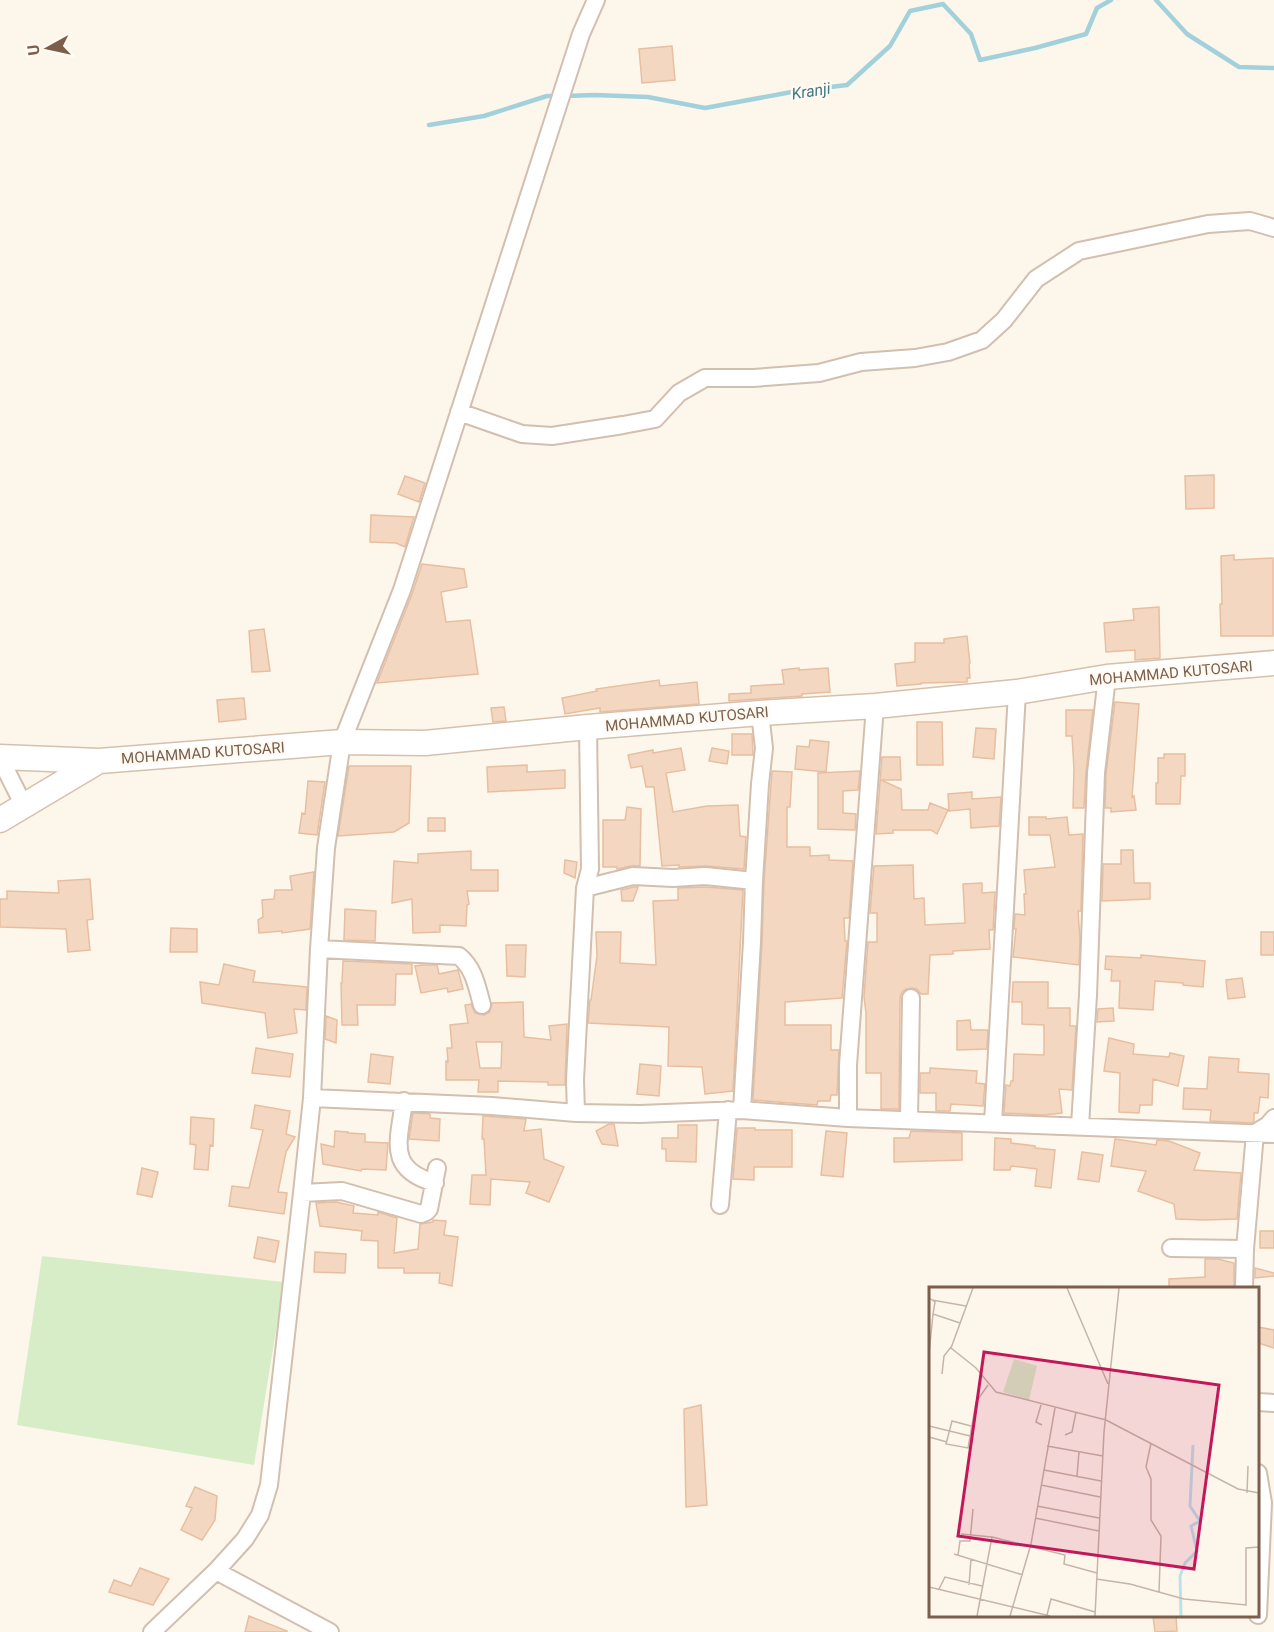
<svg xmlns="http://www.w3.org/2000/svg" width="1274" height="1632" font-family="Roboto,sans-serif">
<rect width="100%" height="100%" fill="#fdf7eb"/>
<path fill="#d6edc7" d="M42,1256L284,1282L254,1465L17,1425Z"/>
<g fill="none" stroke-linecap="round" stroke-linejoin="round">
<path stroke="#a3d1db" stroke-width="4.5" d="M1156,0L1187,34L1239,67L1274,68
M566,96L595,95L648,97L705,108L797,91L847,85L890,46L910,11L943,4L971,34L980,60L1035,48L1086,34L1097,8L1111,0
M429,125L484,116L547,96H557"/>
</g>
<path fill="#f4d7c1" stroke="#e8bea0" stroke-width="1.5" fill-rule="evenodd" d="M672,46L675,80L642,83L639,49Z
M1214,475V508L1186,509L1185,476Z
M405,476L425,483L419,502L398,494Z
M371,515L414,517L405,547L396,543L370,542Z
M1234,555V560L1273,558V636H1221L1220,604H1222L1221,556Z
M422,564L464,569L467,587L441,592L446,622L470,620L478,674L377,683L412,594Z
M1159,607L1160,658L1135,660V650L1106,652L1104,623L1134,620L1133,609Z
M264,629L270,671L252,672L249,631Z
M967,636L970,663L969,664L970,678H967V682L921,683V684L897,686L895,664L915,662V643H944V639Z
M799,668V670L828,668L830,692L802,694V696L729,701V694L751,693V686L784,684L782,670Z
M659,680L660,686L697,682L699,704L600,712V708L565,714L562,698L597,691L596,689Z
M244,698L246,719L219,722L217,700Z
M1115,702L1139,704L1132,797L1134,796L1136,810L1111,812V808H1105L1106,774Z
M504,707L506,721L493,722L491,708Z
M1066,710H1093L1086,772L1084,808H1073L1074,769L1072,736H1066Z
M917,722H942L943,765H917Z
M976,728L996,729L994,759L973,757Z
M732,734H752L753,755H732Z
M810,740L829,742L826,772L795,769L797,746L809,747Z
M681,748L685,770L666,773L673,812L707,806L738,805L740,836L746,837L744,869L706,866L679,867V865L662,866L654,787H646L642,766L631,768L628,755L653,750V753Z
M712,748L729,751L727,764L709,761Z
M1164,754H1185V776H1181L1180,804H1156V783H1158V758H1164Z
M882,757H900L901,780H881L901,789L902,810H928L930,803L948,810L937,834L931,830H893V833L876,834Z
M527,765V772L565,770V788L488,792L487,767Z
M349,766H411L409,823L394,832L338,836Z
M772,771L792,772L790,807H787V847H810V856L829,855V860L853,861L849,918H844L845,941H847L842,998L785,1002V1025H831V1050H839L837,1095H831L830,1101H818L817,1105L753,1100L762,942L764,881Z
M860,771L858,790L843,791V813L856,814L855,830L818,829V773Z
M308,781L325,782L317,835L299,833L302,813L305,814Z
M972,792V799L1001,797L999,826L971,828L970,809L949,811L948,794Z
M627,807L641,809L640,866H631L617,869V867H603V820H625Z
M1029,817H1046V819L1067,817L1069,835L1083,834L1081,911H1078L1080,939L1079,965L1013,957L1016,929H1014L1015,914L1025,915L1024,894H1026L1024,870L1055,867L1050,835H1029Z
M428,818H445V831H428Z
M1121,850H1133L1134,883H1150V899L1102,901L1103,864H1121Z
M471,851V870H498V891H467L469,904L467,905L466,926L440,925V932L413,933L412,899L392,903L394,861L418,863V854Z
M565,860L577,862L575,878L564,873Z
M913,865L914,899L924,898L925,925L965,923L963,884L982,883V893L995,892L993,930H989L990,949L953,951V954L930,955L928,994H921L917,989L912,988L906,989L902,992L900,998L899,1109H881V1073H866V1013L864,997L868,942H877V913H870L874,866Z
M314,872L310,929L282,933V931L259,933L258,920L263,917L262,900L274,899L275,890H292L290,876Z
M90,879L93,919L87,920L90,950L68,952L66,929L0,927V899H7V891L59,893L58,881Z
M634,887H638L633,901H622L621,890Z
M705,887L743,890L733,1091L705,1094L702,1067L668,1066L669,1027L588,1023L590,1000H591L597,956L596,932H621L620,963L656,965L653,901L678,900V888Z
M345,909L376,911L375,941L344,940Z
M171,928L197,929V952H170Z
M1261,932H1274V955H1261Z
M506,945H526L525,977L507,976Z
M1141,955L1205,961L1203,987L1183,985V983L1155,981L1153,1010L1119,1008L1120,981H1111L1112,970L1105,969L1106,956L1141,958Z
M343,961L412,964V974H396L395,1005H357L358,1025H342L341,983H342Z
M224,964L255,971L253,982L307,987L306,1010L294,1009L297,1033L268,1038L265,1013L202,1003L200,982L219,985Z
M422,965H437L439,974L458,970L463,989L448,992L447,988L421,993L415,966Z
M1242,978L1245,997L1228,999L1226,980Z
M1013,982H1048V1008H1070V1026H1076L1072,1090L1059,1089L1062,1113L1044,1115L1004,1113L1006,1085L1010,1086L1011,1081H1013L1014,1054L1044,1055V1025L1022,1024V1002H1012Z
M523,1002L524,1037L551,1040L549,1026L567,1024L565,1085H548V1082L498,1081V1092H478L479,1080H446V1061L448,1062L447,1048H452L450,1025L468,1023L465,1005L471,1004L475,1013L484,1015L490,1012L492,1003ZM476,1042H502L501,1068H480Z
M1113,1008L1114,1021L1097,1022L1098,1009Z
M326,1016L337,1020L336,1043L325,1039Z
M970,1020L971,1030H988L987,1049L957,1050V1021Z
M1109,1038L1134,1044L1133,1054L1169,1057L1170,1053L1184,1056L1178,1086L1153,1079L1152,1105H1140L1139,1113L1119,1112L1120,1073L1104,1071Z
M256,1048L293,1054L290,1077L252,1073Z
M371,1054L393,1057L390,1084L368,1082Z
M1209,1057L1239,1059L1238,1072L1269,1074L1268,1098L1260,1097L1258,1113H1254V1121L1252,1123L1210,1121L1211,1110L1183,1109L1184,1088L1207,1089Z
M640,1064L661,1066L659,1096L637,1094Z
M930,1068L977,1071L976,1083L985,1084L983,1106L951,1104L950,1111H936V1093H920V1073H930Z
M255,1105L290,1111L286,1134L295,1137L286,1152L278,1192L287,1193L284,1214L229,1206L232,1186L249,1188L263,1130L251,1128Z
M413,1113L430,1114V1118L440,1119L439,1141L409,1139Z
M483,1116L526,1119L524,1131L541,1129L544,1159L564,1167L549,1202L526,1193L530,1182L491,1179L490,1205L470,1204L472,1175H486L484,1139H482Z
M191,1117L214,1119L213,1146L210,1145L208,1170L194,1169L196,1145L190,1144Z
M609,1124H614L618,1146L602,1144L596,1131Z
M678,1125H697L696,1162L666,1161V1149H662V1138H678Z
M737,1128H755V1130H792V1167H754V1180L733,1179Z
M335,1131L348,1132V1133L365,1134V1142L388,1143L386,1170L362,1169L361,1171L323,1164L321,1144L334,1147Z
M826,1131L847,1133L843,1177L821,1175Z
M911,1131L962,1133V1160L894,1162V1138H909Z
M995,1138L1011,1139V1143L1035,1146V1148L1055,1150L1051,1188L1035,1186L1037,1169L1011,1166L1010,1170H994Z
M1115,1139L1156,1145L1157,1140L1169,1141L1200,1153L1194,1170L1241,1173L1237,1219L1204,1220L1176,1219L1174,1204L1138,1191L1146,1171L1111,1166Z
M1082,1152L1103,1155L1099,1182L1078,1179Z
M142,1168L158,1172L152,1197L137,1194Z
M336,1202L354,1206L353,1213L378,1215V1212L397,1218L394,1253L418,1249L420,1224L433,1222V1220L446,1221L444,1235L458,1237L452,1286L439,1283L440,1273H404V1268H378V1241L361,1240L362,1231L320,1226L316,1203Z
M1260,1231H1274V1248H1260Z
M258,1237L279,1241L275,1262L254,1258Z
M315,1252L346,1254L345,1273L314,1272Z
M1205,1259H1218L1234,1263V1288H1169V1279L1205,1277Z
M1255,1268L1274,1273V1276L1255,1278Z
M1258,1327L1274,1330V1348L1258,1343Z
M701,1405L707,1505L686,1507L684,1409Z
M195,1487L217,1496L215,1520L202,1540L181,1530L192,1508L186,1506Z
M140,1568L169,1579L153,1605L109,1592L114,1580L131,1586Z
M249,1616L287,1631V1632H245Z
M1153,1616H1176L1177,1631L1155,1632Z"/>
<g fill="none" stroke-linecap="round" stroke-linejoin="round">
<g stroke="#d2bfaf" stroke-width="20">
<path id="street" d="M459,412L522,434L552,436L623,425L655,419L679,393L705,378H753L819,373L861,362L915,358L948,352L982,340L1004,320L1036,279L1079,251L1208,224L1250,221L1274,228
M0,758L24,806
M585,888L633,876L673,878L705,876L754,881
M319,949L459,956C474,968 477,987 482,1005
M312,1098L492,1106L576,1113L640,1114L742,1110L848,1118L1274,1134
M404,1101C399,1141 386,1169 435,1183
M742,1110L752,942L754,881L760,784L764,748L760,713
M576,1113L575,1080L585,888L590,869L588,727
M848,1118V1065L875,706
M909,1120L911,998
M993,1123L1017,692
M1080,1126L1088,995L1096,773L1107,677
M302,1193L342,1191L421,1214L426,1212L429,1209L437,1168
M720,1205L728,1110
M1171,1248L1245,1249
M1244,1288L1245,1249L1255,1133L1268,1125L1274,1118
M1258,1402L1274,1403
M1258,1473L1263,1503L1258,1615
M216,1571L330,1632
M152,1632L216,1571L245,1539L260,1515L269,1485L302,1193L312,1098L319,949L326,848L342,742L402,590L581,34L596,0"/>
</g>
<g stroke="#d5c0ac" stroke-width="27">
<path id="secondary" d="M0,757L99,761L342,742L425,743L588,727L760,713L875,706L1017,692L1107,677L1274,663
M0,820L99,761"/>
</g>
<use href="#street" stroke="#fff" stroke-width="16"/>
<use href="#secondary" stroke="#fff" stroke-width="24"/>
</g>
<g text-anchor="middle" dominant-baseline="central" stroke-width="4.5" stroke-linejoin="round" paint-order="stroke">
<g font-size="15" fill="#7b5e4b" stroke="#fffaf2">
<text transform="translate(1171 673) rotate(-5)">MOHAMMAD KUTOSARI</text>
<text transform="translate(687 719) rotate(-5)">MOHAMMAD KUTOSARI</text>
<text transform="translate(203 753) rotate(-4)">MOHAMMAD KUTOSARI</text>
</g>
<g font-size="16" font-style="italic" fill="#407a87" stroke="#fffaf2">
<text transform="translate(811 91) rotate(-9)">Kranji</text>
</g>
</g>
<g transform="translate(929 1287)">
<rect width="330" height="330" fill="#fdf7eb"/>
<path d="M85,72L108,79L100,113L74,105Z" fill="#d6edc7"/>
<path fill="none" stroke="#bde1e9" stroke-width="3" d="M252,329L251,289L256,276L268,264L262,239L271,234L261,219L264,158"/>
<path fill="none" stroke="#c5b5a6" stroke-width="1.5" d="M44,1L22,61L47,81L67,105L177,133L309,202L330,206M138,1L179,97M0,11L6,15L4,27L31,36M3,13L37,19M0,67L4,27M13,87L15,69L22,60M112,118L107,135L113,138M0,139L41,149M42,139L23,134L17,157L39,161L47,115L59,98M136,148L143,145L147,125M0,150L18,155M222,156L217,180L222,192V233L232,249L230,305M118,159L174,169M115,183L172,194M148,189L150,165M112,198L171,210M318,206L319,179M108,219L170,231M106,231L170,244M32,247L63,250M25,267L94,288M29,268L31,254H41L44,222M167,292L201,297L255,312L317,318V261L330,260M40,298L42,272M0,300L121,329M10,302L16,290L53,299M118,328L122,312L166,325M48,329L63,250L136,268L135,277L168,286M81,329L102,257L126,121M166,329L175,145L190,1"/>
<path fill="#c2185b" fill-opacity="0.15" stroke="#c2185b" stroke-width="3" d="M55,65L290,98L265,282L29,249Z"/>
<rect width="330" height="330" fill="none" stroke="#7b5e4b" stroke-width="3"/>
</g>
<g transform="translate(48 48) rotate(262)" stroke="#fffaf2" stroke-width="4.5" paint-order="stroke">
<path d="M0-4.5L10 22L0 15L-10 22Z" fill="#7b5e4b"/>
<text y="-9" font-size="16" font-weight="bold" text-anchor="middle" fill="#7b5e4b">U</text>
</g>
</svg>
